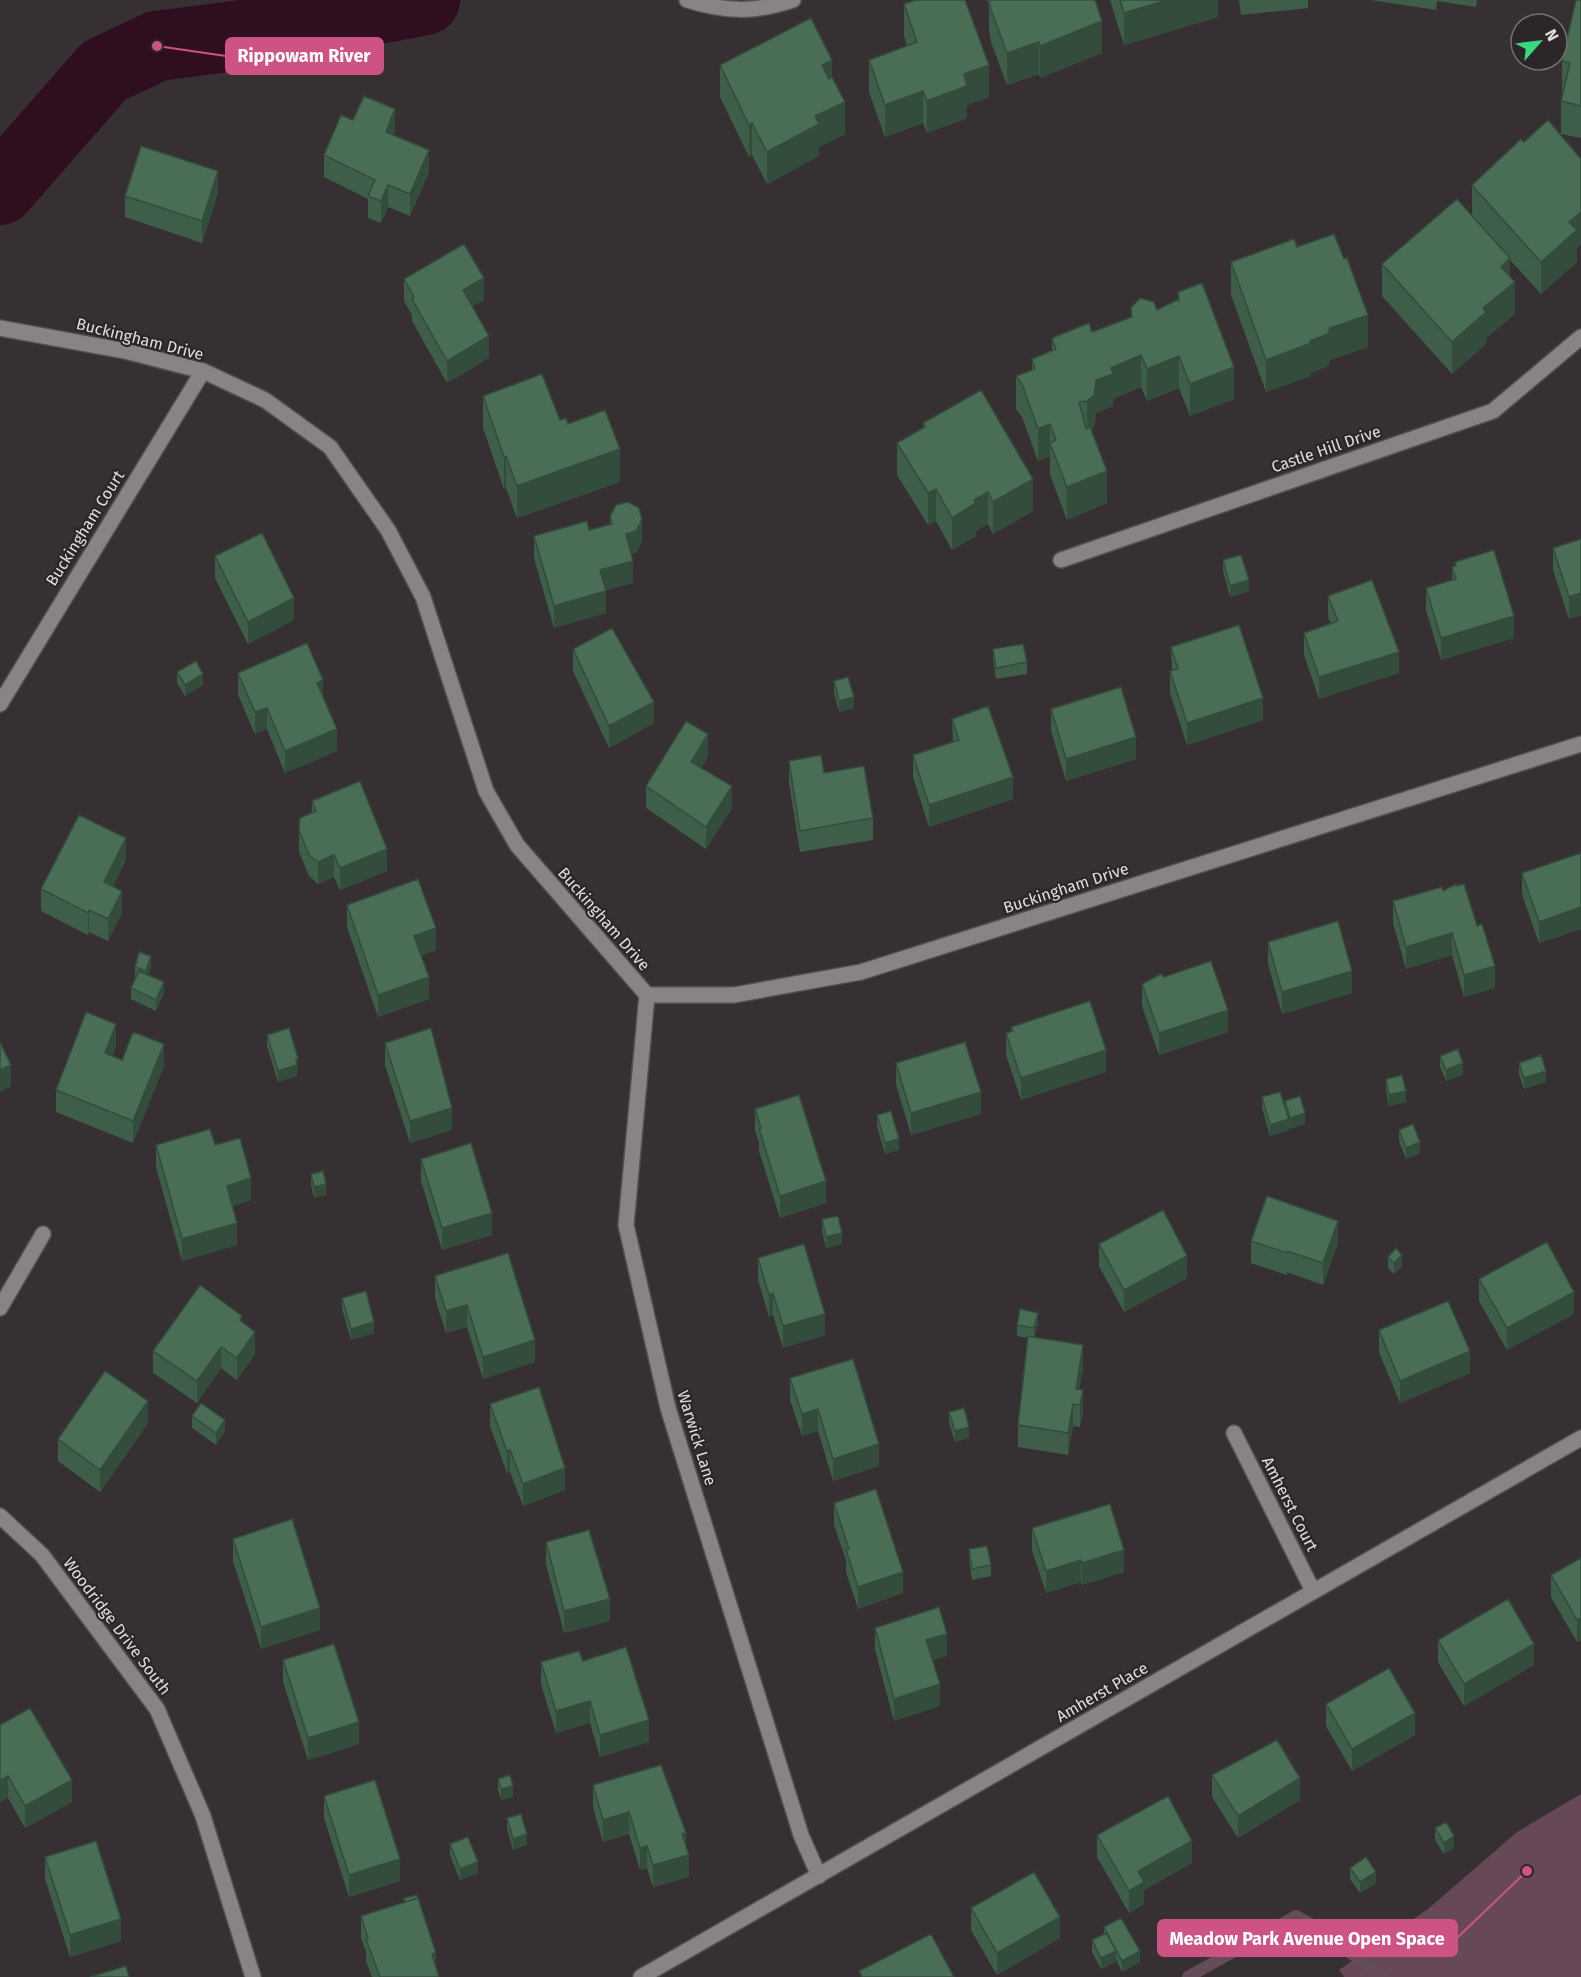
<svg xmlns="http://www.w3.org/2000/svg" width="1581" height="1977" font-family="'Fira Sans',sans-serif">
<rect width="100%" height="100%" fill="#363033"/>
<path fill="#674857" d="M1581,1794V1977H1344L1339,1970L1428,1909L1517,1832Z"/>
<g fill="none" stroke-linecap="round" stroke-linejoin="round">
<path stroke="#644c59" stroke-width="12" d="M1188,1977L1296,1916L1316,1927L1383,1977"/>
<path stroke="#2e0e1f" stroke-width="70" d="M0,190L104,71L157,46L242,35L425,0"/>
<g stroke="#544f51" stroke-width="18">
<path id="street" d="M687,0C726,12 754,13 793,0
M0,328L125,351L203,371L265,400L330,447L388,530L423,597L486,791L517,845L647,995H734L861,972L1581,744
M1061,560L1493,411L1581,337
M0,704L203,371
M647,995L626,1225L668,1408L801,1835L819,1876
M0,1308L43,1234
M1234,1433L1313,1591
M0,1516L42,1555L157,1709L203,1816L253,1977
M641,1977L1581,1438"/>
</g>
<use href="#street" stroke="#898385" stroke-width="15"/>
</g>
<path fill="#3f5e49" d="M987,0H1095L1102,53L1040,78L1039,74L1007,85L991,42L989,30V6Z
M1110,0H1218V17L1124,45Z
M1239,0H1308V8L1241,15Z
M1371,0H1477L1476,7L1437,1L1436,10Z
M1581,0V138L1561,134V101L1563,93H1562V61Z
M904,4L989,97L967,105V118L927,133L923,123L885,137L869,92V60L907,46L904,36Z
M720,65L832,78L845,134L819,147V156L767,184L752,155L749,157L720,97Z
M353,120L395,131L393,135L429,172L410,216L388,207L381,223L368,218V199L324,177V155Z
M1524,142L1581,159V244L1577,248V262L1541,294L1510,260V277L1515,314L1486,338V344L1452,374L1382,296V264L1472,216V185Z
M218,193L202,243L125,217V196Z
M1297,247L1368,347L1330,360L1328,366L1311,373V376L1266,392L1231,295V262Z
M404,279L484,300L472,306L489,358L447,383L412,321V315L404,301Z
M1178,292L1234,399L1190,416L1179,388L1147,401L1141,387L1113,399V406L1096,413L1094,427L1091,430L1107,503L1067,520L1050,475V456L1038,461L1022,417L1016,409V376L1032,371V359L1052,351V338L1092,332L1131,317V308L1157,310L1178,300Z
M483,396L560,420L568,424L620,482L517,518L506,488L504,489L483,428Z
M923,423L1033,511L993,534L988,524L976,531V536L952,550L936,521L928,525L897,475V443L923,428Z
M610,516L642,541L636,553L631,554L633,583L606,590V613L554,628L534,558V536L589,530L610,525Z
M1581,539V615L1569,619L1553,570V548Z
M215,556L294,620L248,644L215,578Z
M1223,560L1249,591L1230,597L1223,571Z
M1455,562L1514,638L1441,660L1426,610V588L1452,580V567H1455Z
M1328,596L1399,673L1319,699L1304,655V633L1331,623L1328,618Z
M1171,647L1263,720L1187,745L1170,693V671H1172Z
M573,649L654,723L609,748L573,671Z
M993,649L1027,662V674L996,679L993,660Z
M177,672L203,685L185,696L177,683Z
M238,673L323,697L337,751L285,773L267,729L255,734L238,695Z
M834,681L854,708L839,712L834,693Z
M1051,709L1136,759L1066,781L1051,731Z
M952,719L1013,799L929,827L913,777V755L953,742Z
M708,756L701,768L732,808L706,849L646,808V786Z
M789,761L824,773L873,818V840L800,852L789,783Z
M312,801L387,871L340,890L334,877L318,884L309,876L299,852V830L312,813Z
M1581,853V929L1539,943L1522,895V873Z
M126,860L113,886L122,913L108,941L89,932L88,935L41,911V889Z
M1456,886L1476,922L1495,988L1464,997L1452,955L1406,969L1393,923V901L1443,891Z
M347,905L436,950L421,956L429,999L378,1017L347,927Z
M1268,942L1352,993L1282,1014L1268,964Z
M135,967H151L148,975L164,993L156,1011L131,999V988L135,978Z
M1142,984L1228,1032L1159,1055L1142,1006Z
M1011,1027L1106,1072L1021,1100L1006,1055V1033L1011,1031Z
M267,1035L298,1069L297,1070V1076L278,1082L267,1046Z
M385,1043L452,1130L410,1143L385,1065Z
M116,1046L112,1056L122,1060L164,1066L133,1143L56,1112V1090Z
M1440,1056L1463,1074L1446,1081L1440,1067Z
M896,1063L981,1114L911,1135L896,1085Z
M1519,1063L1546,1082L1524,1089L1519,1074Z
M1386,1079L1406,1102L1389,1106L1386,1090Z
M1262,1097L1285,1107V1101L1305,1124L1290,1129L1289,1125V1130L1270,1136L1262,1108Z
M755,1109L826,1203L780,1218L759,1151V1142L755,1131Z
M877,1115L899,1150L885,1154L877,1126Z
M1399,1130L1420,1153L1406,1159L1399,1141Z
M156,1145H215L251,1200L232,1206L237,1245L182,1261L156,1167Z
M421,1159L492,1235L442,1250L421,1181Z
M311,1174L326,1195L314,1198L311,1185Z
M822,1219L842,1244L826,1248L822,1231Z
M1251,1241L1338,1243L1323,1285L1287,1272V1275L1251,1263Z
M1099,1244L1187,1278L1124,1312L1099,1266Z
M1388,1257L1402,1266L1394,1274L1388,1268Z
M758,1258L825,1335L783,1348L773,1315L769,1317L758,1280Z
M435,1276L535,1362L483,1379L467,1327L446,1333L435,1298Z
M1479,1279L1574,1314L1507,1350L1479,1301Z
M342,1298L374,1333L351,1340L342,1309Z
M242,1322L255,1354L237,1380L221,1368L197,1403L153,1373V1351Z
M1038,1324L1034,1337L1083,1367L1079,1389L1083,1412L1080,1427L1073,1426L1068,1455L1018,1447V1425L1028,1338L1017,1336V1325Z
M1379,1330L1470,1373L1400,1403L1379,1352Z
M790,1378L879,1466L833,1481L818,1431L802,1436L790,1400Z
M490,1404L565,1490L523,1506L510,1472L507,1473L490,1426Z
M949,1412L969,1438L955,1442L949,1423Z
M192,1416L225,1431L216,1445L192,1428Z
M148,1423L100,1492L58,1461V1439Z
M834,1503L903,1593L858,1609L846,1572V1560L834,1525Z
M1032,1528L1124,1572L1082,1585L1081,1582L1046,1593L1032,1550Z
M233,1539L320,1630L261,1649L233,1561Z
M546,1542L610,1621L564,1633L546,1564Z
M969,1549L991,1565V1576L972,1580L969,1560Z
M1581,1558V1640L1577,1642L1551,1597V1575Z
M875,1628L947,1656L932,1660L940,1706L894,1721L875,1650Z
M1438,1640L1534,1665L1464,1706L1438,1662Z
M283,1660L359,1744L308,1760L283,1682Z
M583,1661L649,1742L600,1757L590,1723L556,1733L541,1684V1662Z
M1326,1704L1415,1735L1352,1771L1326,1726Z
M0,1725L72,1802L25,1828L8,1798Z
M1212,1775L1300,1800L1238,1838L1212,1797Z
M498,1779L513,1797L501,1800L498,1790Z
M593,1785L686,1846L689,1877L653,1887L647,1868L640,1870L629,1834L603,1842L593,1807Z
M324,1796L400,1881L349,1897L324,1818Z
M507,1818L527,1845L513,1850L507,1829Z
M1435,1828L1454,1848L1444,1854L1435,1840Z
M1097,1835L1192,1863L1144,1890V1904L1129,1913L1097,1857Z
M450,1844L478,1873L460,1880L450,1855Z
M45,1857L121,1941L70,1957L45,1879Z
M1350,1868L1376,1883L1360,1893L1350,1879Z
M404,1898L436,1966L439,1977H372L366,1961V1952L361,1938V1916L404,1902Z
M971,1908L1060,1938L997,1975L971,1930Z
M1104,1927L1140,1962L1122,1972L1116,1959V1962L1101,1969L1092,1952V1940L1104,1934Z"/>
<path fill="#334c3c" d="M1167,0H1218V17L1124,45V13Z
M1102,21V53L1040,78V46Z
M1039,42V74L1007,85V53Z
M832,60V92L822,65Z
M989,65V97L967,105V118L927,133V101L964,74Z
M923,91V123L885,137V105Z
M845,102V134L819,147V156L767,184V152L815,116Z
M395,109V131L386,154V132Z
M752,123V155L749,157V125Z
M429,150V172L410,216V194Z
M218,171V193L202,243V221Z
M388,185V207L381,223V201Z
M1581,212V244L1577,248V262L1541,294V262L1569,222Z
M1510,258V286L1515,282V314L1486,338V344L1452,374V342L1483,308L1501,267Z
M484,278V300L463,312V290Z
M1368,315V347L1330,360L1328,366L1311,373V376L1266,392V360L1330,328Z
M489,336V358L447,383V361Z
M1141,355V387L1113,399V406L1096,413L1094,427L1087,433V401L1096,380L1111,368Z
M1179,356V388L1147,401V369Z
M1234,367V399L1190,416V384Z
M1050,424V456L1038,461V429Z
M620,449V482L517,518V486Z
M506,456V488L504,489V457Z
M1107,471V503L1067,520V487Z
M1033,479V511L993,534V502Z
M936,489V521L928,525V493Z
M988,492V524L976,531V536L952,550V518L974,500Z
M642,520V541L636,553L626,555V534Z
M633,561V583L600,592V570Z
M1249,580V591L1230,597V586Z
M606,591V613L554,628V606Z
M1581,593V615L1569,619V597Z
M294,598V620L248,644V622Z
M1514,616V638L1441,660V638Z
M1399,652V673L1319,699V677Z
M203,674V685L185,696V685Z
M323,680V702L317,683Z
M854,697V708L839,712V701Z
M1263,698V720L1187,745V723Z
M654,702V723L609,748V726Z
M267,708V729L255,734V712Z
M337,729V751L285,773V751Z
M708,734V756L691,784V762Z
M1136,737V759L1066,781V759Z
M1013,777V799L929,827V805Z
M732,786V808L706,849V827Z
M126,838V860L104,904V882Z
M387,849V871L340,890V868Z
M334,855V877L318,884V862Z
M122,891V913L108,941V919Z
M1581,907V929L1539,943V922Z
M89,910V932L88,935V913Z
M436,928V950L414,958V936Z
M1452,933V955L1406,969V947Z
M151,956V967L146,982V971Z
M1495,966V988L1464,997V975Z
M1352,971V993L1282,1014V992Z
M429,977V999L378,1017V995Z
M164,982V993L156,1011V1000Z
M1228,1010V1032L1159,1055V1033Z
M116,1024V1046L105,1075V1053Z
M164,1044V1066L133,1143V1121Z
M1106,1050V1072L1021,1100V1078Z
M298,1058L297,1076L278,1082V1071Z
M1463,1063V1074L1446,1081V1070Z
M11,1065V1087L0,1092V1070Z
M1546,1071V1082L1524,1089V1078Z
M1406,1091V1102L1389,1106V1095Z
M981,1092V1114L911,1135V1113Z
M452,1108V1130L410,1143V1121Z
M1305,1113V1124L1290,1129V1118Z
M1289,1119V1130L1270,1136V1125Z
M899,1139V1150L885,1154V1143Z
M1420,1142V1153L1406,1159V1148Z
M251,1178V1200L227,1208V1186Z
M826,1181V1203L780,1218V1196Z
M326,1184V1195L314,1198V1187Z
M492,1213V1235L442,1250V1228Z
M1338,1221V1243L1323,1285V1263Z
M237,1223V1245L182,1261V1239Z
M842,1233V1244L826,1248V1237Z
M1402,1255V1266L1394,1274V1263Z
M1187,1256V1278L1124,1312V1290Z
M1574,1292V1314L1507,1350V1328Z
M773,1293V1315L769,1317V1295Z
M467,1305V1327L446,1333V1311Z
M1038,1313V1324L1034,1339V1328Z
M825,1314V1335L783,1348V1326Z
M374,1322V1333L351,1340V1329Z
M255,1332V1354L237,1380V1358Z
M535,1340V1362L483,1379V1357Z
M1083,1345V1367L1077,1405L1076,1389Z
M221,1347V1368L197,1403V1381Z
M1470,1351V1373L1400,1403V1381Z
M1083,1390V1412L1080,1427V1405Z
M148,1401V1423L100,1492V1470Z
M1073,1404V1426L1068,1455V1433Z
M818,1409V1431L802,1436V1414Z
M225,1420V1431L216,1445V1433Z
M969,1427V1438L955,1442V1431Z
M879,1444V1466L833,1481V1459Z
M510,1450V1472L507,1473V1451Z
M565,1468V1490L523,1506V1484Z
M1124,1550V1572L1082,1585V1563Z
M1081,1560V1582L1046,1593V1571Z
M903,1572V1593L858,1609V1587Z
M610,1599V1621L564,1633V1611Z
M320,1608V1630L261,1649V1627Z
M1581,1618V1640L1577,1642V1620Z
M947,1634V1656L926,1662V1640Z
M1534,1644V1665L1464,1706V1684Z
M940,1684V1706L894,1721V1699Z
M590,1701V1723L556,1733V1711Z
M1415,1713V1735L1352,1771V1749Z
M649,1720V1742L600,1757V1735Z
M359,1722V1744L308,1760V1738Z
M8,1776V1798L0,1802V1781Z
M1300,1778V1800L1238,1838V1816Z
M72,1780V1802L25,1828V1806Z
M513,1786V1797L501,1800V1789Z
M629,1812V1834L603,1842V1820Z
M686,1833V1855L682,1834Z
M527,1834V1845L513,1850V1839Z
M1454,1836V1848L1444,1854V1843Z
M1192,1841V1863L1144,1890V1904L1129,1913V1891L1138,1871Z
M647,1846V1868L640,1870V1848Z
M689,1855V1877L653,1887V1865Z
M400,1859V1881L349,1897V1875Z
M478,1862V1873L460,1880V1869Z
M1376,1872V1883L1360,1893V1882Z
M1060,1917V1938L997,1975V1953Z
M121,1919V1941L70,1957V1935Z
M1116,1951V1962L1101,1969V1958Z
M1140,1951V1962L1122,1972V1961Z
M436,1953V1975L432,1954Z"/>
<path fill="#496d55" stroke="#334c3c" stroke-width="1.5" d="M915,0H965L989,65L964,74L967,86L927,101L923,91L885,105L869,60L917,42L904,4Z
M989,0H1095L1102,21L1040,46L1039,42L1007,53L991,10Z
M1120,0H1167L1124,13Z
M1576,0H1581V106L1561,101L1570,63L1562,61Z
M811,18L832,60L822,65L829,79L832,77L845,102L815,116L819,124L767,152L752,123L749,125L720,65Z
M364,96L395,109L386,132L429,150L410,194L388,185L381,201L368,196L375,180L324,155L341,115L353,120Z
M1548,120L1581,159V212L1569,222L1577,230L1541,262L1472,185L1521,139L1524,142Z
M141,146L218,171L202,221L125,196Z
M1457,199L1510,258L1501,267L1515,282L1483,308L1486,312L1452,342L1382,264Z
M1334,234L1344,259L1347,258L1368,315L1330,328L1328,334L1310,341L1311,343L1266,360L1231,262L1294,239L1297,247Z
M464,244L484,278L463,290L489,336L447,361L412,299L414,297L404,279Z
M1202,283L1234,367L1190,384L1179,356L1147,369L1141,355L1111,368L1113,374L1096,380L1094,395L1087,401L1079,402L1086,429L1090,427L1107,471L1067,487L1050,443L1056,440L1050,424L1038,429L1022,384L1016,376L1035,369L1032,359L1056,349L1052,338L1089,323L1092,332L1132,317L1131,308L1140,298L1154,302L1157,310L1179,299V302L1178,292Z
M542,374L560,420L566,418L568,424L605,410L620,449L517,486L506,456L504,457L483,396Z
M981,390L1033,479L993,502L988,492L974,500L976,503L952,518L936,489L928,493L897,443L925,427L923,423Z
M628,502L639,508L642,520L636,531L626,534L633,561L600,570L606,591L554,606L534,536L587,521L589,530L612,524L610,516L616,505Z
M262,533L294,598L248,622L215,556Z
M1581,539V593L1569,597L1553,548Z
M1494,550L1514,616L1441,638L1426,588L1456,579L1452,567L1456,566L1455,562Z
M1241,555L1249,580L1230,586L1223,560Z
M1372,580L1399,652L1319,677L1304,633L1338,621L1328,596Z
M1239,625L1263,698L1187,723L1170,671L1178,669L1171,647Z
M612,628L654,702L609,726L573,649Z
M307,643L323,680L317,683L337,729L285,751L267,708L255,712L238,673Z
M1023,644L1027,662L996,668L993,649Z
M196,661L203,674L185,685L177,672Z
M848,677L854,697L839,701L834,681Z
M1121,687L1136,737L1066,759L1051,709Z
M988,706L1013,777L929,805L913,755L959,740L952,719Z
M686,721L708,734L691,762L732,786L706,827L646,786Z
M821,755L824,773L864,766L873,818L800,831L789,761Z
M360,781L387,849L340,868L334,855L318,862L309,855L299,830L300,818L316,811L312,801Z
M79,815L126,838L104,882L122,891L108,919L89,910L88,913L41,889Z
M1581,853V907L1539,922L1522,873Z
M418,879L436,928L414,936L429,977L378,995L347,905Z
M1456,884V886L1464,884L1476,922L1477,926L1482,924L1495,966L1464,975L1452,933L1406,947L1393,901L1442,887L1443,891Z
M1338,921L1352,971L1282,992L1268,942Z
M139,952L151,956L146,971L135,967Z
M1211,961L1228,1010L1159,1033L1142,984L1161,974L1164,977Z
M139,971L164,982L156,1000L131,988Z
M1090,1001L1106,1050L1021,1078L1006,1033L1013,1031L1011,1027Z
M86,1012L116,1024L105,1053L122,1060L133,1032L164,1044L133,1121L56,1090Z
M289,1028L298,1058L296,1059L297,1065L278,1071L267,1035Z
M431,1028L452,1108L410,1121L385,1043Z
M0,1042L11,1065L0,1070Z
M965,1042L981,1092L911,1113L896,1063Z
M1458,1049L1463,1063L1446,1070L1440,1056Z
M1541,1055L1546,1071L1524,1078L1519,1063Z
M1402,1075L1406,1091L1389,1095L1386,1079Z
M1280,1092L1289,1119L1270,1125L1262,1097Z
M799,1095L826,1181L780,1196L759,1129L761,1128L755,1109Z
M1300,1096L1305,1113L1290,1118L1285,1101Z
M891,1111L899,1139L885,1143L877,1115Z
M1413,1124L1420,1142L1406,1148L1399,1130Z
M210,1129L215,1145L240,1138L251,1178L227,1186L237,1223L182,1239L156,1145Z
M471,1143L492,1213L442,1228L421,1159Z
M323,1171L326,1184L314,1187L311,1174Z
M1267,1196L1338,1221L1323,1263L1287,1251V1253L1251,1241Z
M1163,1210L1187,1256L1124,1290L1099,1244Z
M838,1216L842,1233L826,1237L822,1219Z
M1547,1242L1574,1292L1507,1328L1479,1279Z
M804,1244L825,1314L783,1326L773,1293L769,1295L758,1258Z
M1396,1248L1402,1255L1394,1263L1388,1257Z
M508,1253L535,1340L483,1357L467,1305L446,1311L435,1276Z
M200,1285L242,1316L240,1320L255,1332L237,1358L221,1347L197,1381L153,1351Z
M366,1291L374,1322L351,1329L342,1298Z
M1448,1301L1470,1351L1400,1381L1379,1330Z
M1020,1309L1038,1313L1034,1328L1017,1325Z
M1028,1336L1083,1345L1076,1389L1083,1390L1080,1405L1073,1404L1068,1433L1018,1425Z
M853,1359L879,1444L833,1459L818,1409L802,1414L790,1378Z
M105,1371L148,1401L100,1470L58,1439Z
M539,1387L565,1468L523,1484L510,1450L507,1451L490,1404Z
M201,1403L225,1420L216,1433L192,1416Z
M964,1408L969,1427L955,1431L949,1412Z
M876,1489L903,1572L858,1587L846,1550L849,1549L834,1503Z
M1110,1504L1124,1550L1082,1563L1081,1560L1046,1571L1032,1528Z
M292,1519L320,1608L261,1627L233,1539Z
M589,1530L610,1599L564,1611L546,1542Z
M987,1546L991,1565L972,1569L969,1549Z
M1581,1558V1618L1577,1620L1551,1575Z
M1508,1599L1534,1644L1464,1684L1438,1640Z
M939,1607L947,1634L926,1640L940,1684L894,1699L875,1628Z
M334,1644L359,1722L308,1738L283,1660Z
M626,1647L649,1720L600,1735L590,1701L556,1711L541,1662L579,1651L583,1661Z
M1389,1668L1415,1713L1352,1749L1326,1704Z
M30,1708L72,1780L25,1806L8,1776L0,1781V1725Z
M1277,1740L1300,1778L1238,1816L1212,1775Z
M661,1765L686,1833L682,1834L689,1855L653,1865L647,1846L640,1848L629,1812L603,1820L593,1785Z
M510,1775L513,1786L501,1789L498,1779Z
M375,1780L400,1859L349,1875L324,1796Z
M1168,1796L1192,1841L1138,1871L1144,1882L1129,1891L1097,1835Z
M521,1814L527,1834L513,1839L507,1818Z
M1446,1822L1454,1836L1444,1843L1435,1828Z
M468,1837L478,1862L460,1869L450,1844Z
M96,1841L121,1919L70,1935L45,1857Z
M1366,1857L1376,1872L1360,1882L1350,1868Z
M1034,1872L1060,1917L997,1953L971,1908Z
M417,1895L418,1898L405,1902L404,1898Z
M418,1898L436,1953L432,1954L439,1977H380L366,1939L368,1938L361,1916Z
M1121,1918L1140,1951L1122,1961L1104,1927Z
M1106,1933L1116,1951L1101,1958L1092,1940Z
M931,1934L954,1977H862L859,1971Z
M126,1966L129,1977H90Z"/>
<g text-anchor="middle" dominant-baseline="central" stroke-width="4.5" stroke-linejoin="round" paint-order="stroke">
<g font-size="16" fill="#e2dee0" stroke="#2c2629">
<text transform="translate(140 339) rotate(14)">Buckingham Drive</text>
<text transform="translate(1326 449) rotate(-19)">Castle Hill Drive</text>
<text transform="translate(85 528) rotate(-58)">Buckingham Court</text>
<text transform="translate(1066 888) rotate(-18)">Buckingham Drive</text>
<text transform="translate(604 919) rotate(49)">Buckingham Drive</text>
<text transform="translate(697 1438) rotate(73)">Warwick Lane</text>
<text transform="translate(1290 1504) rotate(63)">Amherst Court</text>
<text transform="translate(117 1626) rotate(53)">Woodridge Drive South</text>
<text transform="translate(1102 1692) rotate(-30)">Amherst Place</text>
</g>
</g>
<path fill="none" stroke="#cc5383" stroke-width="2" d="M157 46L226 56M1527 1871L1457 1938"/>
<g fill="#cc5383" stroke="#2c2629" stroke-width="2">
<circle cx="157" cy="46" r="6"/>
<circle cx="1527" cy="1871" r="6"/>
</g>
<g fill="#cc5383" stroke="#cc5383" stroke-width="2">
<rect x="226" y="38" width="157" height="36" rx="6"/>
<rect x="1158" y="1920" width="299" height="36" rx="6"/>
</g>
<g font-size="18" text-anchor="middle" font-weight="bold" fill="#fff">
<text x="304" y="62">Rippowam River</text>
<text x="1307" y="1945">Meadow Park Avenue Open Space</text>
</g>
<g transform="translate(1539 42) rotate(62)"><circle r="28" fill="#2c2629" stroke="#757072" stroke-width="1.5"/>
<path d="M0-4.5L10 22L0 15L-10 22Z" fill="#37d880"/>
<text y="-9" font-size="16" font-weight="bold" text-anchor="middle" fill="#e2dee0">N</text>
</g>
</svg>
